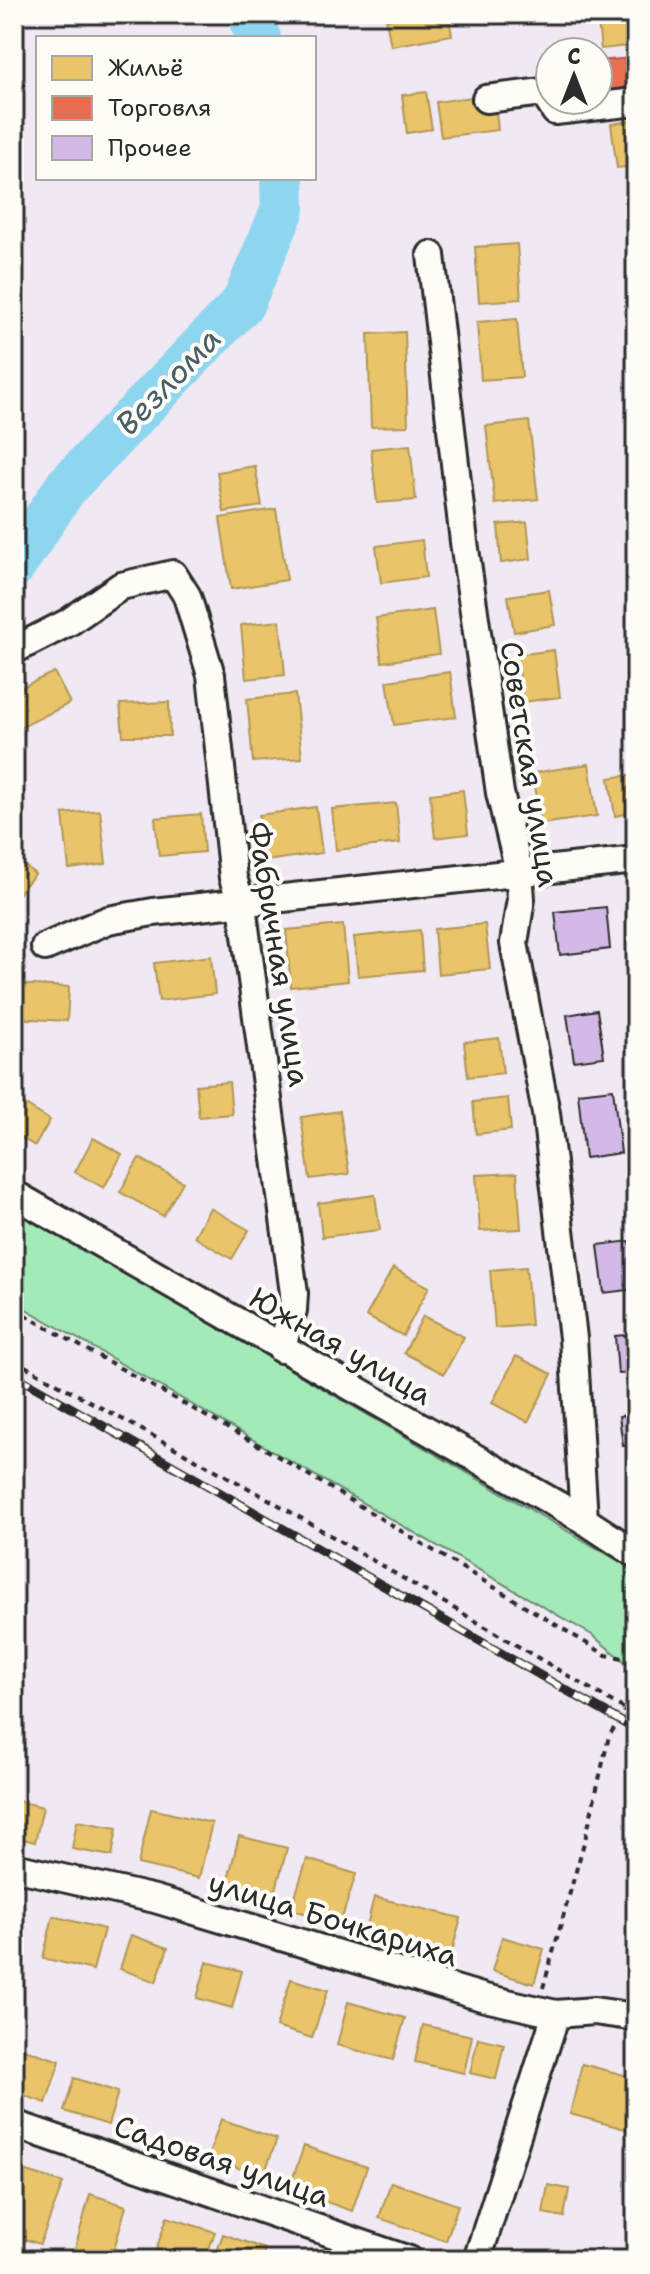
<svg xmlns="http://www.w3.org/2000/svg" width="650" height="2274" font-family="'Shantell Sans',sans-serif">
<rect width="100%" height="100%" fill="#f0e8f2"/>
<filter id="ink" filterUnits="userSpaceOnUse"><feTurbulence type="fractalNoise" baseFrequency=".0125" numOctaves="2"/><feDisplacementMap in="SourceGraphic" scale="16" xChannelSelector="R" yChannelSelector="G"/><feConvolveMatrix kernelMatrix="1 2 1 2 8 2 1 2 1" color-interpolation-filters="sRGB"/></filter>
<g filter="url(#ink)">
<path fill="#a3eab8" stroke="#678a72" stroke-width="2" d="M14,1209L636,1571V1671L592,1635L14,1302Z"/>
<path fill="#e9c46a" stroke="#b09657" stroke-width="2" d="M417,14H448L452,35L391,46L386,20Z
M597,14H636V45L601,49Z
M426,92L432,129L407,133L402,95Z
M494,94L498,130L441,137L436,102Z
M636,120V166L617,168L611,124Z
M517,244L521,299L479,302L475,247Z
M517,319L522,377L481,380L477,322Z
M405,332L408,426L371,427L368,334Z
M529,421L538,499L495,504L486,426Z
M410,445L416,500L377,503L371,449Z
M255,466L262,506L224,512L217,472Z
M276,509L287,580L231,589L220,518Z
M527,522L531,559L501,563L498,525Z
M422,540L426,577L381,583L376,546Z
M549,590L555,625L514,632L508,596Z
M433,610L439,654L382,662L376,618Z
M280,621L285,675L246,679L241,625Z
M554,650L560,697L523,702L517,655Z
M54,672L70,703L14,731V691Z
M450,672L456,717L394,725L387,681Z
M295,694L302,758L253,762L247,699Z
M169,702L170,736H123L120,704Z
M589,764L597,816L541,824L533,773Z
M636,774V812L615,816L609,778Z
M463,790L468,834L435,838L430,794Z
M396,803L400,843L336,850L332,809Z
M316,807L322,853L265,861L259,815Z
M100,810L106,864L69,869L63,814Z
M201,814L204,852L159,856L155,818Z
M14,857L35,874L14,899Z
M485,924L490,969L438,974L434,929Z
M343,925L348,981L291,987L286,930Z
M420,930L423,970L358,976L354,937Z
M211,956L215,994L159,1001L154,963Z
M14,984L69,987L67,1021L14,1018Z
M499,1038L503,1073L468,1077L464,1042Z
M229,1082L232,1114L199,1117L196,1085Z
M14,1098L50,1120L35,1146L14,1133Z
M508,1098L511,1130L476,1134L473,1102Z
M340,1111L349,1174L310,1179L301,1117Z
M93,1138L122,1154L104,1188L75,1172Z
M139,1158L183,1182L163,1216L120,1192Z
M517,1173L521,1229L480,1231L476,1175Z
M375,1195L380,1230L322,1237L318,1203Z
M210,1208L249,1230L232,1259L194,1237Z
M526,1267L531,1325L495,1328L490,1270Z
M393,1268L429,1287L403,1336L366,1316Z
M423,1316L464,1337L444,1374L404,1353Z
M516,1356L552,1374L528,1422L492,1403Z
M14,1800L43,1807L35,1842L14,1837Z
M151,1809L212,1823L199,1878L138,1864Z
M77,1821L117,1828L112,1856L72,1849Z
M239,1836L287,1848L272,1904L225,1892Z
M307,1859L356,1874L340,1924L291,1909Z
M374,1897L461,1918L451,1955L365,1934Z
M53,1916L104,1929L93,1970L43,1958Z
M131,1935L168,1948L156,1982L120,1969Z
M502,1937L544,1949L534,1984L492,1971Z
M207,1962L242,1971L232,2008L197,1998Z
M291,1979L328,1990L312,2038L276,2027Z
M348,2002L405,2018L393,2060L337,2045Z
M423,2025L472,2036L464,2073L415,2062Z
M478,2038L504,2044L496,2079L470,2073Z
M18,2047L60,2061L46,2103L14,2092V2060Z
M582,2064L636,2078V2103L629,2130L570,2114Z
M74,2078L118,2092L108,2125L64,2111Z
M221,2119L277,2139L263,2177L208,2157Z
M304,2146L367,2167L352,2211L289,2189Z
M14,2168L63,2183L40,2244L14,2236Z
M391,2182L458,2205L446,2241L379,2218Z
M548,2185L569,2189L564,2217L543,2213Z
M90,2194L126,2206L111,2260H72Z
M167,2217L215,2232L205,2260H187L156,2250Z
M223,2234L265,2249L261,2260H214Z"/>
<path fill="#e76f51" stroke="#af5b46" stroke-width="2" d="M631,58L634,92L598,95V61Z"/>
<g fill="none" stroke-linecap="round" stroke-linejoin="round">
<path stroke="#8ed6ef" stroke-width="44" d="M248,14L259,38
M14,566L66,487L243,303L283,209L282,178"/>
</g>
<path fill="#d3b9e7" stroke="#2b2b2b" stroke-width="2" d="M606,907L610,949L560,955L555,912Z
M597,1010L604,1057L574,1061L567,1015Z
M613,1089L621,1153L585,1158L578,1093Z
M630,1241L636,1289L604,1293L598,1245Z
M636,1334V1373L618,1374L615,1336Z
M636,1414V1445L623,1446L619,1416Z"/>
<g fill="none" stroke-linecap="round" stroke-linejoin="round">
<g stroke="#2b2b2b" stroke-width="32">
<path id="minor" d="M486,99L543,92L555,111L636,102
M431,255L464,542L500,793L519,871L521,899L514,943L546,1113L573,1338L584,1520
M14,650L69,622L121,586L173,574L187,596L211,675L233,878L242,905L294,1293L293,1310L281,1349
M45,947L108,920L153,912L636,860
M14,1194L584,1520L636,1554
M14,1867L155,1899L485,1998L556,2014L594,2011L636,2017
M14,2124L409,2260
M477,2260L556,2014"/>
</g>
<path stroke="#2b2b2b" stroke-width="4" stroke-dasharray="6 6" stroke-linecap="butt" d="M14,1309L274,1454L606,1655L636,1660
M14,1360L272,1501L628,1711
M543,1988L587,1832L609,1736L636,1694"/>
<use href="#minor" stroke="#fdfcf7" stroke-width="26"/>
<g stroke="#2b2b2b" stroke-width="9">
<path id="rail" d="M14,1375L636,1730"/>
</g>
<use href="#rail" stroke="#fdfcf7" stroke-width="6" stroke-dasharray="18" stroke-linecap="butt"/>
</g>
</g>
<g text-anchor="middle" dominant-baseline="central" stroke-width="8" stroke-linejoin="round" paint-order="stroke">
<g font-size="30" fill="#2b2b2b" stroke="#fdfcf7">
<text transform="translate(530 764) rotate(81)">Советская улица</text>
<text transform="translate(279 954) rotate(81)">Фабричная улица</text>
<text transform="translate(341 1346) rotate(30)">Южная улица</text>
<text transform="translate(333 1919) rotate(17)">улица Бочкариха</text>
<text transform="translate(222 2161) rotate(19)">Садовая улица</text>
</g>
<g font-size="32" font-style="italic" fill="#495e66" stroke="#fdfcf7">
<text transform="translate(168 381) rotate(-46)">Везлома</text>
</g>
</g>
<rect width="650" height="2274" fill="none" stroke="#fdfcf7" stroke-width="48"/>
<rect x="24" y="24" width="602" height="2226" fill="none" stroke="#2b2b2b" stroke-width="3" filter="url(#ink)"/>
<rect x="36" y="36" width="280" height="144" fill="#fdfcf7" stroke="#a9a8a5" stroke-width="2"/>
<rect x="52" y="56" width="40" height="24" fill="#e9c46a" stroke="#a9a8a5" stroke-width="2"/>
<text x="108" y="76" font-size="24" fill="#2b2b2b">Жильё</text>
<rect x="52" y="96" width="40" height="24" fill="#e76f51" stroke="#a9a8a5" stroke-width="2"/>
<text x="108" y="116" font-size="24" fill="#2b2b2b">Торговля</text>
<rect x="52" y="136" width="40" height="24" fill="#d3b9e7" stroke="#a9a8a5" stroke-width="2"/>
<text x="108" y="156" font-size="24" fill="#2b2b2b">Прочее</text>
<g transform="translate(574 76)"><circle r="38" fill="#fdfcf7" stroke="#a9a8a5" stroke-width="2"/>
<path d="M0-6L14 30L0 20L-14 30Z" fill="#2b2b2b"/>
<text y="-12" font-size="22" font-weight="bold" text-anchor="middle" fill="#2b2b2b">С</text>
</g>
</svg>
